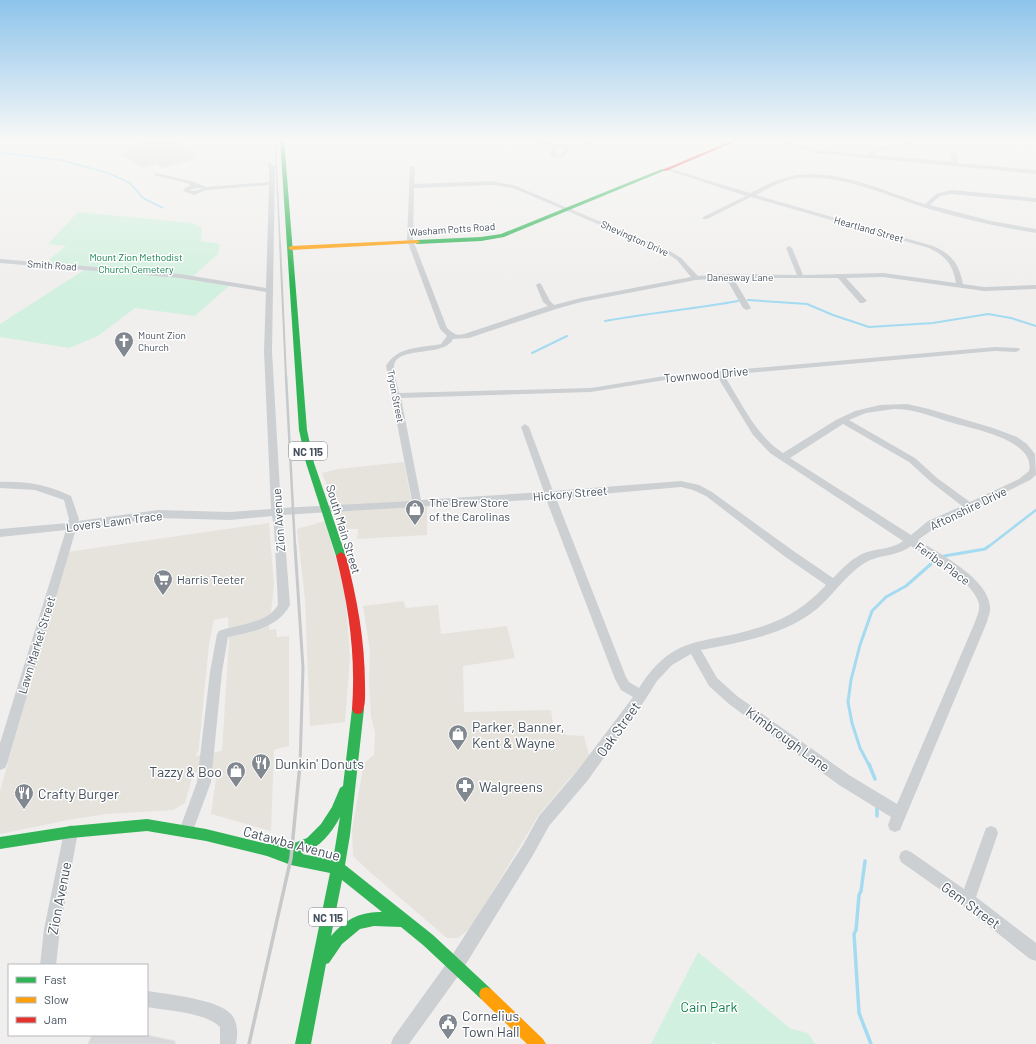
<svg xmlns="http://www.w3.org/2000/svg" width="1036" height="1044" font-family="Barlow,sans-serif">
<rect width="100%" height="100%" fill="#f0efee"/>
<path fill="#e5e3db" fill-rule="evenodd" d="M404,462L411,500L410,508L427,506V535L357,539L358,529H343L338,513L322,473L338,469Z
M325,521L345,592L350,656L345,722L310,726L305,599L297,529Z
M269,523L274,585L269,630L276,629L277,637L289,636V746L274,750L271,831L211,814L217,771L193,774L185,803L173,810L106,814L68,820L0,834V791L67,552ZM228,617L229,641L222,751L195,756L198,752L199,746L209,644L214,620Z
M403,601L406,608L438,605L441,634L507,626L515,658L463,666L464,712L551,710L553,724L557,725L558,732L565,731V735L584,736L590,759L570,778L538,816L471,928L458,938H447L371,873L353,856L352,829L364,763L374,755L375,732L371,717L369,681L370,651L363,606Z"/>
<path fill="#d2f0df" d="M78,212L192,223L202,228L201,241L220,244L218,254L191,278L230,285L195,316L135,308L98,336L69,348L0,337V324L89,267L45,263L66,246L48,244Z
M698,952L791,1029L808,1033L815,1044H716L713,1042L711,1044H651Z"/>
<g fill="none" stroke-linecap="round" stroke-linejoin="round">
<path stroke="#a4dbf0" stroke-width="1.5" d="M487,147L495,139
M0,153L60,160L108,173L130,183L143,198L163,208"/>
<path stroke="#a4dbf0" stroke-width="2" d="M748,300L807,304L833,315L869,327L933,323L988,314L1011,318L1036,326
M605,321C649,313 694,309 738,301
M532,353L567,336"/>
<path stroke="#a4dbf0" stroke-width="2.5" d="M988,547L1036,510"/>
<path stroke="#a4dbf0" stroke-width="3" d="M944,556L985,549L989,546
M869,765L860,748L852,723L848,702L851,680L860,645L872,611L886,597L906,586L931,564"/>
<path stroke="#a4dbf0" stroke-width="3.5" d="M869,764L875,779
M877,808V816
M865,861L861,891L859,895L856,930L854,934L859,1013L871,1044"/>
</g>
<path fill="#d8d8da" stroke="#e1e1e1" d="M157,139L164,142L173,140L198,153L188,156L195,159L162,168L156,164L142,167L121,154L133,150L127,147Z
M92,1035H146L175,1041V1044H88Z"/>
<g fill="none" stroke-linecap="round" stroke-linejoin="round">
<path fill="#ccd0d3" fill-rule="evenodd" d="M535,139C540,139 545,142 550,143C561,145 575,146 586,143L589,139H593L590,145L570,148L565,156L554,158L549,154L553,147L539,143ZM558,147L565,148L561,154H555Z
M771,139H778L816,150L869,155L870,151L875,149L924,139H932L878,151L875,153V155L953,162L950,154L953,152L956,154L958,163L1036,170V174L816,153Z
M270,162L275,167L272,351L281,508L412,501L386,366C397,346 421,348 441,344L447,336L440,329L407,240L410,166L415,167L414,184L492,181L516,186L670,251L681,258L698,276L728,274L797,275L786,248L789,246L792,248L803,275L883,273L956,283C953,265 946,256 929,248L751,197L707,219H703V217L746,196L664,169V167L750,193C759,189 769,183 778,180C826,162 880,190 925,204L936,194L951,190L1036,198V202L951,194L940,196L930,205L991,221L1036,229V233C999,227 962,219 926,208C885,195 842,174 798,178C783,180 769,188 756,195L933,246C952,254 959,264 963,284L984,287L1036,285V289L984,291L883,277L846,278L867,301L863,303H860L838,278H733L751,308L747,310L743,308L726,278L696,280L581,302L556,309L469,338L453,339C444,358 397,345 394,366C393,372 398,387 399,393L591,388L665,376L995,347L1019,348L1020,350L1016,352L995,351L724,375C741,402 756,436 783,453L836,420L855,411L880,405L907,404L929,409L993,428L1017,437L1027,444L1035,454L1036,475L1030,480L936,527L918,540C940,554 988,578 990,607C991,612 988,617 987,622L900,830L895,832L890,830L888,825L891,817L839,785L729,704L709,686L691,654L672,665L657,681L645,700L588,780L549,826L533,855L461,972L409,1044H391L393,1038L449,960L523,845L539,816L578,770L633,697L621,690L615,679L546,499L282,515L284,527L290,605C278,628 251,632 228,637L222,672L211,782L191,836L186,838L181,836L179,831L197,782L210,672L217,634L219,631C238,624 267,624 278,605L274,527L272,516L230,520L158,518L76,529L7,764L5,768L0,770V743L66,530L0,537V529L68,523L69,519L64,500L35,490L0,488V482C25,481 48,485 71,496L79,519L78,521L158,510L230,512L271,509L264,351L266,292L180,278L0,263V259L180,274L266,288L269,185L207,190L194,195L183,191L186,187L191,186L187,183L153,175L156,173L191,181L207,187L269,182V167L267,164ZM492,185L513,188L666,253L677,260L691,277L581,298L554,305L550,301L541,284L539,283L536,285L543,302L548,306L464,334C456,336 454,334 447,328L413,240L414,188ZM197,188L202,189L194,191L189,190ZM717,376L753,435L770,453L903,541C891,550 875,548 862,554C850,560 842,569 833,578L792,550L712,492L699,485L681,481L553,491L529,427L525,424L521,427L544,492L421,500L401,398L591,392L665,380ZM894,409C915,409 933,417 953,423C973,429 1036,440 1029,471L1019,479L970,502L937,478L915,458L849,420L866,413ZM843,424L909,462L931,482L962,506L928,521L911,535L790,458ZM681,487L693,490L706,496L784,556L826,585C805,607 787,619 757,628C702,646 675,632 639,688L629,682L626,677L556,498ZM911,546C930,558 974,581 979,604C980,610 977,616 975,622L897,804L849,775L737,696L717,678L701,650C741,642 786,635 818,608C834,594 845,576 863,564C878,554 897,557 911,546Z
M71,825L76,827L78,832L60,929L56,965H40L44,929L64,832L66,827Z
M991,826L996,828L998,833L976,897L1036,943V961L1030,959L962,905L901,862L899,857L901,852L906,850L911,852L964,889L986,828Z
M147,991C167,994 217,999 231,1014C238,1022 238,1034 236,1044H220V1027C205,1012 167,1011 147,1007Z"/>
<path fill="#30b455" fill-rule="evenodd" d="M280,139H284L307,430L314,463L346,556L344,558H338L336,556L306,463L299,430Z
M662,169L666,170L504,237L481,241L417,244L414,242L417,240L481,237L501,234Z
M358,704L362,705L364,709L350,835L345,865L433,935L491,989L493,994L491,999L486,1001L481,999L423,945L401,927L374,926L360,929L342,944L329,963L326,964L311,1044H295L330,873L291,865L267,856L206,841L147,831L71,838L0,849V837L71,826L147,819L206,829L267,844H292L307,838L321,824L332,807L340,788L343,786L352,709L354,705ZM340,817L333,860L302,854C320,847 331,834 340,817ZM342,880L382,912C361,911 344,920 331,936Z"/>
<path fill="#ff9f0a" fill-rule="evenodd" d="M417,240L420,242L419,243L291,250L288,248L291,246Z
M486,987L491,989L543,1039L546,1044H527L481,999L479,994L481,989Z"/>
<path fill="#e5322d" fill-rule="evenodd" d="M736,139H741L666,171L662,170Z
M341,552L344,554L346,556C357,598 365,641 365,685C365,694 366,705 362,713L358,714L354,713L352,709C356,657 349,607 336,556L338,554Z"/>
<path stroke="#c6c8ca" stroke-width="1.5" d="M275,139L280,243"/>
<path stroke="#c6c8ca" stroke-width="2" d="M280,242L286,377"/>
<path stroke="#c6c8ca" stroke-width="2.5" d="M286,376L295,547"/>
<path stroke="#c6c8ca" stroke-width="3" d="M295,546L303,668L300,765"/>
<path stroke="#c6c8ca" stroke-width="3.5" d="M249,1044L291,858L300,764"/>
</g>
<linearGradient id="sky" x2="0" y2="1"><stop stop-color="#8dc4eb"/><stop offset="0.49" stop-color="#f8f8f7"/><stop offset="1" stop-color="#f8f8f7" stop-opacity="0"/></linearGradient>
<rect width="1036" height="285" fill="url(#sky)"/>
<defs>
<g id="church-pin" transform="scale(1)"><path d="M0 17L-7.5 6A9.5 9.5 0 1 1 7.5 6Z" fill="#81888f" stroke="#fff"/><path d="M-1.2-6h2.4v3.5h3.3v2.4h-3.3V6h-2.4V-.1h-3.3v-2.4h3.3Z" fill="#fff"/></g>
<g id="shop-pin" transform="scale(1)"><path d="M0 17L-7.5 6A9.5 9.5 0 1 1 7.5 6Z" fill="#81888f" stroke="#fff"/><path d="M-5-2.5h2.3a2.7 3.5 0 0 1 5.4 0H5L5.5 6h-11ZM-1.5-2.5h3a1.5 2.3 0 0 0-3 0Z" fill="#fff"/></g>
<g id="supermarket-pin" transform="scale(1)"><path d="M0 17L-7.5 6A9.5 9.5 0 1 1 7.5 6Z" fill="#81888f" stroke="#fff"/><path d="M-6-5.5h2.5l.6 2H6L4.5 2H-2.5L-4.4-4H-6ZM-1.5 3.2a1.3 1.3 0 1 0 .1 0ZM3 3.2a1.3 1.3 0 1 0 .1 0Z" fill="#fff"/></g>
<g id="restaurant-pin" transform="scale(1)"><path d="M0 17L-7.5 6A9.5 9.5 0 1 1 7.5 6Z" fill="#81888f" stroke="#fff"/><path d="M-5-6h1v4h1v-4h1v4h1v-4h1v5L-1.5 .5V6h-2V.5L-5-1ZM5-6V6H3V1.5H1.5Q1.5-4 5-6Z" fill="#fff"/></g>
<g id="pharmacy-pin" transform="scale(1)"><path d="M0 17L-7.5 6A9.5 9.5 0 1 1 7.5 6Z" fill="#81888f" stroke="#fff"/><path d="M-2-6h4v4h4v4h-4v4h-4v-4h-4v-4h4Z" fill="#fff"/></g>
<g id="civic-pin" transform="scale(1)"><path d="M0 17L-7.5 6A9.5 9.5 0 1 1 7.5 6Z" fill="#81888f" stroke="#fff"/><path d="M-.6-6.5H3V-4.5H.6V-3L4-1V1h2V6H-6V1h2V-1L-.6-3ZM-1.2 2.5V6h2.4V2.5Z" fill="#fff"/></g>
</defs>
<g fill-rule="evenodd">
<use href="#church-pin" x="124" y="341"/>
<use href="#shop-pin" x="415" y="509"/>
<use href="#supermarket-pin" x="163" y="579"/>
<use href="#shop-pin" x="458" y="734"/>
<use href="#restaurant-pin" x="261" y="763"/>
<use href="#shop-pin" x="236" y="771"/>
<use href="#pharmacy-pin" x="465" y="786"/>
<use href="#restaurant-pin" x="24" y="793"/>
<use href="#civic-pin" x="448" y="1023"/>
</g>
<g text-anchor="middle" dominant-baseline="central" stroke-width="3" stroke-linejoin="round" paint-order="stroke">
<g font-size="10" fill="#45505c" stroke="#fff">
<text transform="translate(452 229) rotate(-4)">Washam Potts Road</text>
<text transform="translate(869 229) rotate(16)">Heartland Street</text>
<text transform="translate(635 238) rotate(24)">Shevington Drive</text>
<text transform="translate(52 265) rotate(4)">Smith Road</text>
<text x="740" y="277">Danesway Lane</text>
<text transform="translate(396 396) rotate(79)">Tryon Street</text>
</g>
<g font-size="10" fill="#118151" stroke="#fff">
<text x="136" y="257">Mount Zion Methodist<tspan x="136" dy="12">Church Cemetery</tspan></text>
</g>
<g font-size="10" fill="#45505c" stroke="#fff" text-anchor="start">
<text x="138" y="335">Mount Zion<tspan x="138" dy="12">Church</tspan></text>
</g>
<g fill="#fff" stroke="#7d848d" stroke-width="1">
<rect x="289" y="442" width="38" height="18" rx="3"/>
<rect x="309" y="908" width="38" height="18" rx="3"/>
</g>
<g font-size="11" font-weight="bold" fill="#45505c">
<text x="308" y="451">NC 115</text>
<text x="328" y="917">NC 115</text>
</g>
<g font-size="12" fill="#45505c" stroke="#fff">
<text transform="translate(706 374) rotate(-5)">Townwood Drive</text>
<text transform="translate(570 493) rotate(-5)">Hickory Street</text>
<text transform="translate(968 508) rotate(-26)">Aftonshire Drive</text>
<text transform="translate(278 520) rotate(-94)">Zion Avenue</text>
<text transform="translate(114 521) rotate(-7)">Lovers Lawn Trace</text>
<text transform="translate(344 529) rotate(73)">South Main Street</text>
<text transform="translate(943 563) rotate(36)">Feriba Place</text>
<text transform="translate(36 645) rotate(-73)">Lawn Market Street</text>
</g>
<g font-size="12" fill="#45505c" stroke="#fff" text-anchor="start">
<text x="429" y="502">The Brew Store<tspan x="429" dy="14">of the Carolinas</tspan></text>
<text x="177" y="579">Harris Teeter</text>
</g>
<g font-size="14" fill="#45505c" stroke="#fff" text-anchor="start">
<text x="472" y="726">Parker, Banner,<tspan x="472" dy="16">Kent &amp; Wayne</tspan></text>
<text x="275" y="763">Dunkin' Donuts</text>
<text x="222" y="771" text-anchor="end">Tazzy &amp; Boo</text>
<text x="479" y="786">Walgreens</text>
<text x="38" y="793">Crafty Burger</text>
<text x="462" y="1015">Cornelius<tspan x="462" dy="16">Town Hall</tspan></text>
</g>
<g font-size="14" fill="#45505c" stroke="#fff">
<text transform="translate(618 729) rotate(-54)">Oak Street</text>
<text transform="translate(788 739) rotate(36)">Kimbrough Lane</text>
<text transform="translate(292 843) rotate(15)">Catawba Avenue</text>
<text transform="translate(59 898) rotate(-79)">Zion Avenue</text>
<text transform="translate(971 905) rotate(36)">Gem Street</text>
</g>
<g font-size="14" fill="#118151" stroke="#fff">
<text x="709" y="1006">Cain Park</text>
</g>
</g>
<rect x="8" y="964" width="140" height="72" fill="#ffffff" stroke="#b5b9be"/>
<rect x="16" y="977" width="20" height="6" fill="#30b455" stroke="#b5b9be"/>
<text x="44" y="984" font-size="12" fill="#45505c">Fast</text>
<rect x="16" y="997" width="20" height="6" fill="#ff9f0a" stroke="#b5b9be"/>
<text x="44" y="1004" font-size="12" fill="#45505c">Slow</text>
<rect x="16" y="1017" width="20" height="6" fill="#e5322d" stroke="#b5b9be"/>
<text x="44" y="1024" font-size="12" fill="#45505c">Jam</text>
</svg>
